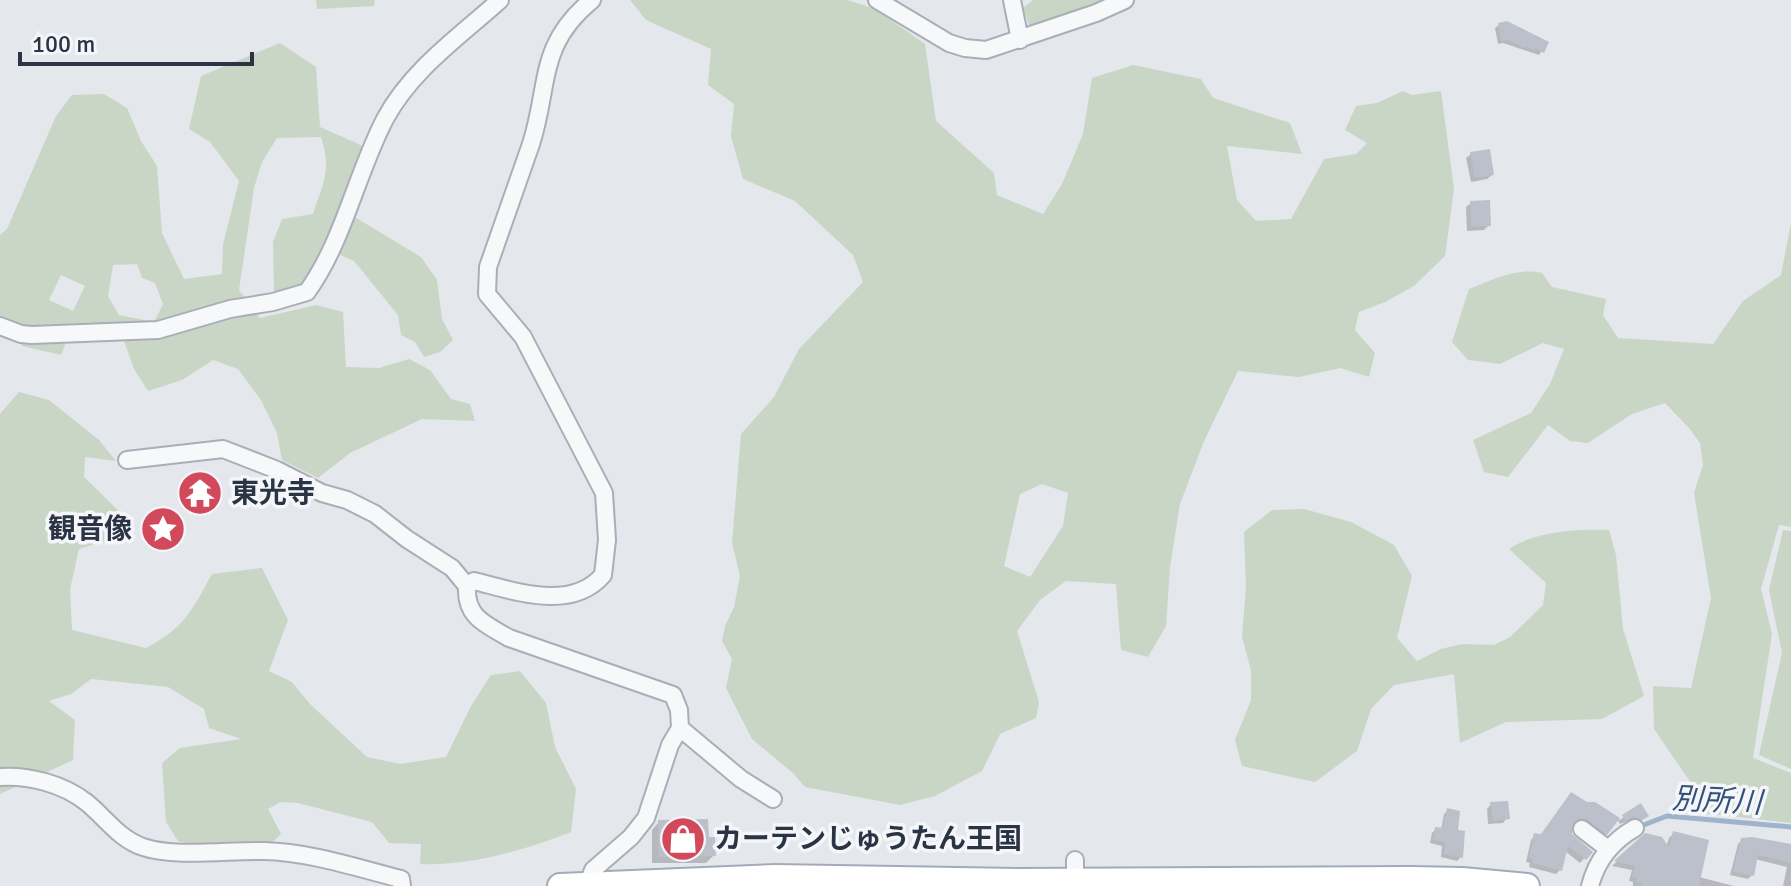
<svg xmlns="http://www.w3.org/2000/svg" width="1791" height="886" font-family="Signika,'Noto Sans JP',sans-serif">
<rect width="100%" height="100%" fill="#e4e7ec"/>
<path fill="#c9d6c5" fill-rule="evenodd" d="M316,0H375L374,6L317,9Z
M630,0H847L875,9L925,44L936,121L994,173L997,195L1043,214L1062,184L1083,134L1092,78L1133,65L1201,79L1213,98L1290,123L1302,154L1227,146L1237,200L1256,221L1291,219L1324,159L1356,154L1367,143L1345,130L1356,106L1377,103L1403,91L1412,95L1441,91L1454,189L1445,256L1414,286L1385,302L1359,312L1355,330L1375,353L1369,377L1340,368L1299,377L1238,371L1204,441L1180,504L1170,567L1166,626L1148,657L1121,650L1116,584L1066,581L1040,600L1017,631L1039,702L1036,718L1000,734L982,771L935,796L900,805L805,787L793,773L752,739L726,688L732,659L722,641L725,626L734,607L740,576L732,543L741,434L774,397L799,349L863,282L853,255L795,201L743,179L731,136L734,104L708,85L711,49L646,20ZM1042,484L1068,493L1063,526L1030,577L1004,566L1020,494Z
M1033,0H1103L1031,31L1023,8Z
M280,43L316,67L320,127L363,146L343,210L421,257L437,280L442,319L453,340L440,352L424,357L415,342L401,335L398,315L354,261L327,249L306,285L274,293L273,242L282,219L313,214C323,182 332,171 321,137L277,138L262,162L254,188L239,290L260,318L316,305L343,312L346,367L379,368L409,359L430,370L451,399L470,404L475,421L422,419L350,453L318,478L282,460L277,433L261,400L238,369L213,360L182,380L148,391L134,369L124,341L107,340L72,327L61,355L22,346L19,327L0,321V235L7,229L56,116L72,95L104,94L127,108L141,141L157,166L162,233L184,279L222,274L223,244L239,181L210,142L189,129L201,76ZM137,264L142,278L155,283L163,304L154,322L119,315L108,296L113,265ZM61,275L85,286L73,311L49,300Z
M1791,223V527L1779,525L1761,589L1772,634L1753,758L1791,773V823L1695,812L1698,793L1654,729L1653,686L1691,688L1711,598L1694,493L1703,465L1700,443L1689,428L1665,403L1632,414L1588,443L1570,441L1548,425L1508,477L1484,472L1473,440L1531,413L1550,384L1564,349L1543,343L1500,364L1468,360L1452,342L1469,289C1493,280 1516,267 1542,273L1552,287L1606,299L1603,315L1618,338L1713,344L1743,301L1781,275Z
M19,392L49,400L99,440L116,461L85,457L84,477L124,516V531L111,539L79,549L70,589L72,630L146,648C185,627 191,612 212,574L262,568L288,620L269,671L292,682L310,704L367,757L400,764L446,757L471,706L491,675L520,671L546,703L555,747L576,789L571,832C525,850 470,866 420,864L421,844L389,843L372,822L298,803L281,802L268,809L281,834L254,860L178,841L166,822L162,763L180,748L241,739L209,728L204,709L168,687L91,679L71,694L49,701L75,720L73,760L0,794V414Z
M1304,509L1351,522L1394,545L1412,576L1397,638L1417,661L1441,649L1462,644L1494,645L1510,637L1543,605L1546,583L1509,549C1536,531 1577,529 1609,530L1616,555L1623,629L1644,696L1602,719L1506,722L1460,743L1454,674L1394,685L1371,709L1357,751L1315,782L1242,766L1235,740L1251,700V670L1242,637L1246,587L1244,532L1272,510Z
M1783,530L1791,531V769L1759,755L1782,653L1769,590Z"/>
<path fill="#0003" d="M1499,25L1542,51L1539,55L1503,43L1498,44L1495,28Z
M1471,154L1492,175L1487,179L1471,182L1466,158Z
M1471,203L1489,225L1484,230L1467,231L1466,207Z
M1491,804L1507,818L1503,823L1488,824L1487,809Z
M1587,804H1594L1620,820L1640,806L1642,820L1636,824L1628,821L1620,824L1617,819L1602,838L1579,822L1572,824L1570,835L1590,852L1580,863L1565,851L1560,870L1556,874L1529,867L1530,863L1526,862L1531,840L1535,835L1540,836Z
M1448,810L1456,832L1461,857L1457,861L1441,857L1442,846L1430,843L1432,833L1436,829L1441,830L1444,814Z
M659,822L707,839L714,855L706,863H652V830Z
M1674,833L1699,877L1734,886H1633V882L1629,881L1632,870L1612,866L1645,835L1666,847L1669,838Z
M1742,840L1791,846V886H1783L1787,867L1755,859L1752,875L1748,879L1730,875L1738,844Z"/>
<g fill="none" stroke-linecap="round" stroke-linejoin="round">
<path stroke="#9fb4cc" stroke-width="5" d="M1641,826L1667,816L1791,827"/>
</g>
<path fill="#bbc0ca" d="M1507,21L1549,42L1544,53L1535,48L1534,50L1526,46L1525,48L1508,40L1501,41L1498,23Z
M1490,149L1494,175L1475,178L1470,152Z
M1490,200L1491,226L1471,227L1470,201Z
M1571,792L1587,802H1595L1620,818L1607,835L1584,818L1574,822L1572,834L1593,852L1586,860L1568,846L1562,871L1532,863L1533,859L1529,858L1534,833L1541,834Z
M1508,801L1510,819L1493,821L1490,802Z
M1641,803L1649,816L1642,820L1634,817L1625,821L1622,815Z
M1447,808L1460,811L1458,830L1465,831L1463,858L1444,854L1445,842L1433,840L1435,827L1443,828Z
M708,819L709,837H715L716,856L659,857L658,820Z
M1673,831L1709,840L1699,886H1642L1643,884L1636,882L1637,878L1632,877L1635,866L1614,861L1645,833L1662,837L1669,847Z
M1752,837L1791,844V863L1758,855L1754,876L1733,872L1741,838Z"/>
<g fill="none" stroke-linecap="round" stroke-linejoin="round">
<g stroke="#a9aeb7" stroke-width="20">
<path id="minor" d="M877,0L949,43L965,48L986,50L1096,13L1125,0
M1012,0L1020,40
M0,326L21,334L32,335L158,330L230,309L273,302L307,292C344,240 356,175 385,119C412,69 459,37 500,0
M127,460L223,449L277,470L322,493L347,500L375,514L407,539L452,568L467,586
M680,728L741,779L773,799
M0,777C29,775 63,784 86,802C105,817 119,839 143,847C176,858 229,850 264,851C310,852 357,868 401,879L402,886
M1582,829L1608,849
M1075,860V881
M587,886L593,870L631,837L646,818L670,745L680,728L679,710L673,695L509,638C485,624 465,617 467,586L474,581C515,591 571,612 603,575L607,540L604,493L523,337L487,294L488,267C502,226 517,185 531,144C550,85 537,45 592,0
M1590,886C1597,859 1612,841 1635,828"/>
</g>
<g stroke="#a3abb8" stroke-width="28">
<path id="primary" d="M560,886L775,877L1017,881L1410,879L1462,880L1527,886"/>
</g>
<use href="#minor" stroke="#f7f8fa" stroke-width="16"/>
<use href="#primary" stroke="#fff" stroke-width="24"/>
</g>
<defs>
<g id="temple-disc" transform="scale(2.3)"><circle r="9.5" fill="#d1495b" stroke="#f4f6f9"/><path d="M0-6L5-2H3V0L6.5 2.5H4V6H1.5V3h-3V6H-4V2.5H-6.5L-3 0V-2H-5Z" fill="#fff"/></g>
<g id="sight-disc" transform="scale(2.3)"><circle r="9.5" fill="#d1495b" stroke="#f4f6f9"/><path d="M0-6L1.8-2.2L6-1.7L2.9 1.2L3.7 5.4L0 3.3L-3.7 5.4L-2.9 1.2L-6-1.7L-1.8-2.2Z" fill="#fff"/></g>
<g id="shop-disc" transform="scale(2.3)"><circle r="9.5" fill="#d1495b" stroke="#f4f6f9"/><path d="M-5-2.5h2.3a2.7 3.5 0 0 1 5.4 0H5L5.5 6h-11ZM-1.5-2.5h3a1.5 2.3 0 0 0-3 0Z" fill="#fff"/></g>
</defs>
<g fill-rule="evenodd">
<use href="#temple-disc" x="200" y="493"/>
<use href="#sight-disc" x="163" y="529"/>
<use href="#shop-disc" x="683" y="839"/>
</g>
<g text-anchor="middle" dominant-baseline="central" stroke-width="7" stroke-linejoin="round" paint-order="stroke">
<g font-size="28" font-weight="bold" fill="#2b3445" stroke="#f4f6f9" text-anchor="start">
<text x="231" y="493">東光寺</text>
<text x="132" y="529" text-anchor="end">観音像</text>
<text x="714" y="839">カーテンじゅうたん王国</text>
</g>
<g font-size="30" font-style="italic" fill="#34527a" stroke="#f4f6f9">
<text transform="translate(1717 801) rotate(3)">別所川</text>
</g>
</g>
<path d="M20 52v12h232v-12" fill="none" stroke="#2b3445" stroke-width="4"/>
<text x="32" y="52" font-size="24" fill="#2b3445" stroke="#f4f6f9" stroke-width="6" paint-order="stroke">100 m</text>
</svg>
